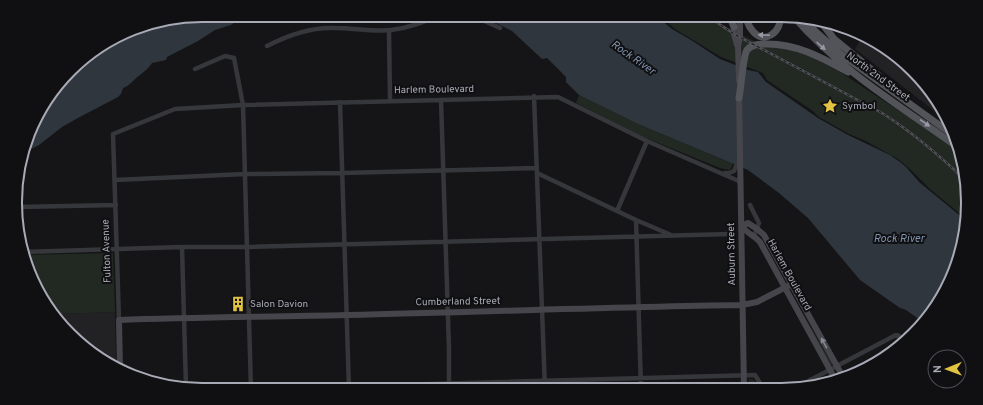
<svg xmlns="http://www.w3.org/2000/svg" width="983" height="405" font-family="Overpass,sans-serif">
<rect width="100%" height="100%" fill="#151517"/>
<path fill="#222124" d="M862,37L904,61L949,119L947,121L855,49Z
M115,312L116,366L88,351L55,314Z"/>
<path fill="#222923" d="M659,15H710L722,25L762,45L781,46L808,55L837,70L957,149L968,190L964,217L931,190L910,169L898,159L866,141L849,134L819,117L813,111L767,80L763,73L721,57L675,29Z
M579,95L638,124L733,164L730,170L720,168L639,135L576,103Z
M113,253L115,312L55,314L40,296L25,255Z
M790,292L832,363V365H830Z
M749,379L754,380L759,388L748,389Z"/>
<path fill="#2f363e" d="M203,15H243L238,17V20L231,25L215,30L198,41L167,57L166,60L152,63C146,72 141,73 134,80C130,84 128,86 123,88L121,94L118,97L76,119L62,127L39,145L25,152L40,109L79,61L142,25Z
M480,15H655L672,29L691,40L720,59L748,70L758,72L766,82L818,118L848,135L890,155L900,162L906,167L919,182L964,219L958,263L936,307L923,322L906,310L900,308L860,280L808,218L779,193L748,170L638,124L579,95L566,82V77L547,58L542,59L512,31Z"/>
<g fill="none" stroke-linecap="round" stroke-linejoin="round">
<path stroke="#36373b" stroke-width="4.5" d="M471,15L500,28
M389,31L390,101
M267,46C288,35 311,27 335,28C353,28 373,32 391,30C409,28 424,22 441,15
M195,69L225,56L234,58L243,105L251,390
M534,96L545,389
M441,100L449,349V389
M340,102L349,390
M537,173L636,220L671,235
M725,173H729L734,171L739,159
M115,180L245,174L342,173L537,168
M750,205L759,223L754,236
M18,207L116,205
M617,211L647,141
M636,220L641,389
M182,247L186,387
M23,252L182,247H248L730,234
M119,320L113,134L175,109L243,105L558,97L647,141L741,182
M795,388L896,335L899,336L904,344
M214,390L755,375L763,388"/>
<path stroke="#45454b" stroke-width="6" d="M733,15L734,34L737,45
M739,81L738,46L740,37V15
M739,94L744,389
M742,226L748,223L757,229L764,235L843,377
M742,226C747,234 754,235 760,242L835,379
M120,368L119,320C195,317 271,317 348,315C479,312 611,307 742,305L757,302L792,284"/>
<path stroke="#53535a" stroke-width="7" d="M729,15L734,27
M745,15C747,20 748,26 752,30C763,46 783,32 780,15
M794,17C839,69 900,106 955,145
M806,19L815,31L842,55L953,135
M821,22L834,39L878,75
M739,98C741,89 743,56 747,50C751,45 758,44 764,44C796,43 821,57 848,72"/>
<g stroke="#505056" stroke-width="2.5">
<path id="rail" d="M706,15L734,34L882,113C912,132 939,155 965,180"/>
</g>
<use href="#rail" stroke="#101012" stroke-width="1" stroke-dasharray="3" stroke-linecap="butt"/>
</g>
<defs><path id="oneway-solid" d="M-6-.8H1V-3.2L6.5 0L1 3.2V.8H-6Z"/></defs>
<g fill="#9799a4">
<use href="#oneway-solid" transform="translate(764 35) rotate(-178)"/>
<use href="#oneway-solid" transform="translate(821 46) rotate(42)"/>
<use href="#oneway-solid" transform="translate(925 123) rotate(35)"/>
</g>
<use fill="#858791" href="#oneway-solid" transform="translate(824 343) rotate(-119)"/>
<defs>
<g id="sight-bare" transform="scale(1.2)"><path d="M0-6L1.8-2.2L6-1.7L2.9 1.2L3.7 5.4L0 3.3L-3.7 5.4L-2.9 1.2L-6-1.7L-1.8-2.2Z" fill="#e2c342" stroke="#101012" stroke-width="2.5" paint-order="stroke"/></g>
<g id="building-bare" transform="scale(1.2)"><path d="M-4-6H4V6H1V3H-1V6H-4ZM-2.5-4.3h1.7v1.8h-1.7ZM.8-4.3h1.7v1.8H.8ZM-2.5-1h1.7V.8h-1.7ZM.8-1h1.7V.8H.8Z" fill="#e2c342" stroke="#101012" stroke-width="2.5" paint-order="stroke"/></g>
</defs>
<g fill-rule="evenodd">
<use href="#sight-bare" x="830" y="106"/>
<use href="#building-bare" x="238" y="304"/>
</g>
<g text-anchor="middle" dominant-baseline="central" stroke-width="4" stroke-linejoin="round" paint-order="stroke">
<g font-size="10" fill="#a8aab6" stroke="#101012">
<text transform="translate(878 77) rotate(36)">North 2nd Street</text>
<text transform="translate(434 90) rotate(-1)">Harlem Boulevard</text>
<text transform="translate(107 251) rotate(-92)">Fulton Avenue</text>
<text transform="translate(732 254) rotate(-91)">Auburn Street</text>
<text transform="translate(789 275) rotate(61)">Harlem Boulevard</text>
<text transform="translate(458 302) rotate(-1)">Cumberland Street</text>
</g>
<g font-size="10" fill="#a8aab6" stroke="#101012" text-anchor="start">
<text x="842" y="106">Symbol</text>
<text x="250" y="304">Salon Davion</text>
</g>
<g font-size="11" font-style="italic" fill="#8293ae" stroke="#101012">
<text transform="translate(633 58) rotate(35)">Rock River</text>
<text x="899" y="239">Rock River</text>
</g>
</g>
<path d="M0 0H983V405H0ZM202 22H781A180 180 0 0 1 961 202V203A180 180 0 0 1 781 383H202A180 180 0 0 1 22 203V202A180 180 0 0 1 202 22Z" fill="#101012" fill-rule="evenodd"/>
<path fill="none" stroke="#a8aab6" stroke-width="2" d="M202 22H781A180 180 0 0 1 961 202V203A180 180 0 0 1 781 383H202A180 180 0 0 1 22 203V202A180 180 0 0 1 202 22Z"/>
<g transform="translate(947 369) rotate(269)"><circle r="19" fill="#101012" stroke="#4d4e54"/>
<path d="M0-3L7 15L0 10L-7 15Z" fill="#e2c342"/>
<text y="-6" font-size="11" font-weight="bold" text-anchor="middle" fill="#a8aab6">N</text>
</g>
</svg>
